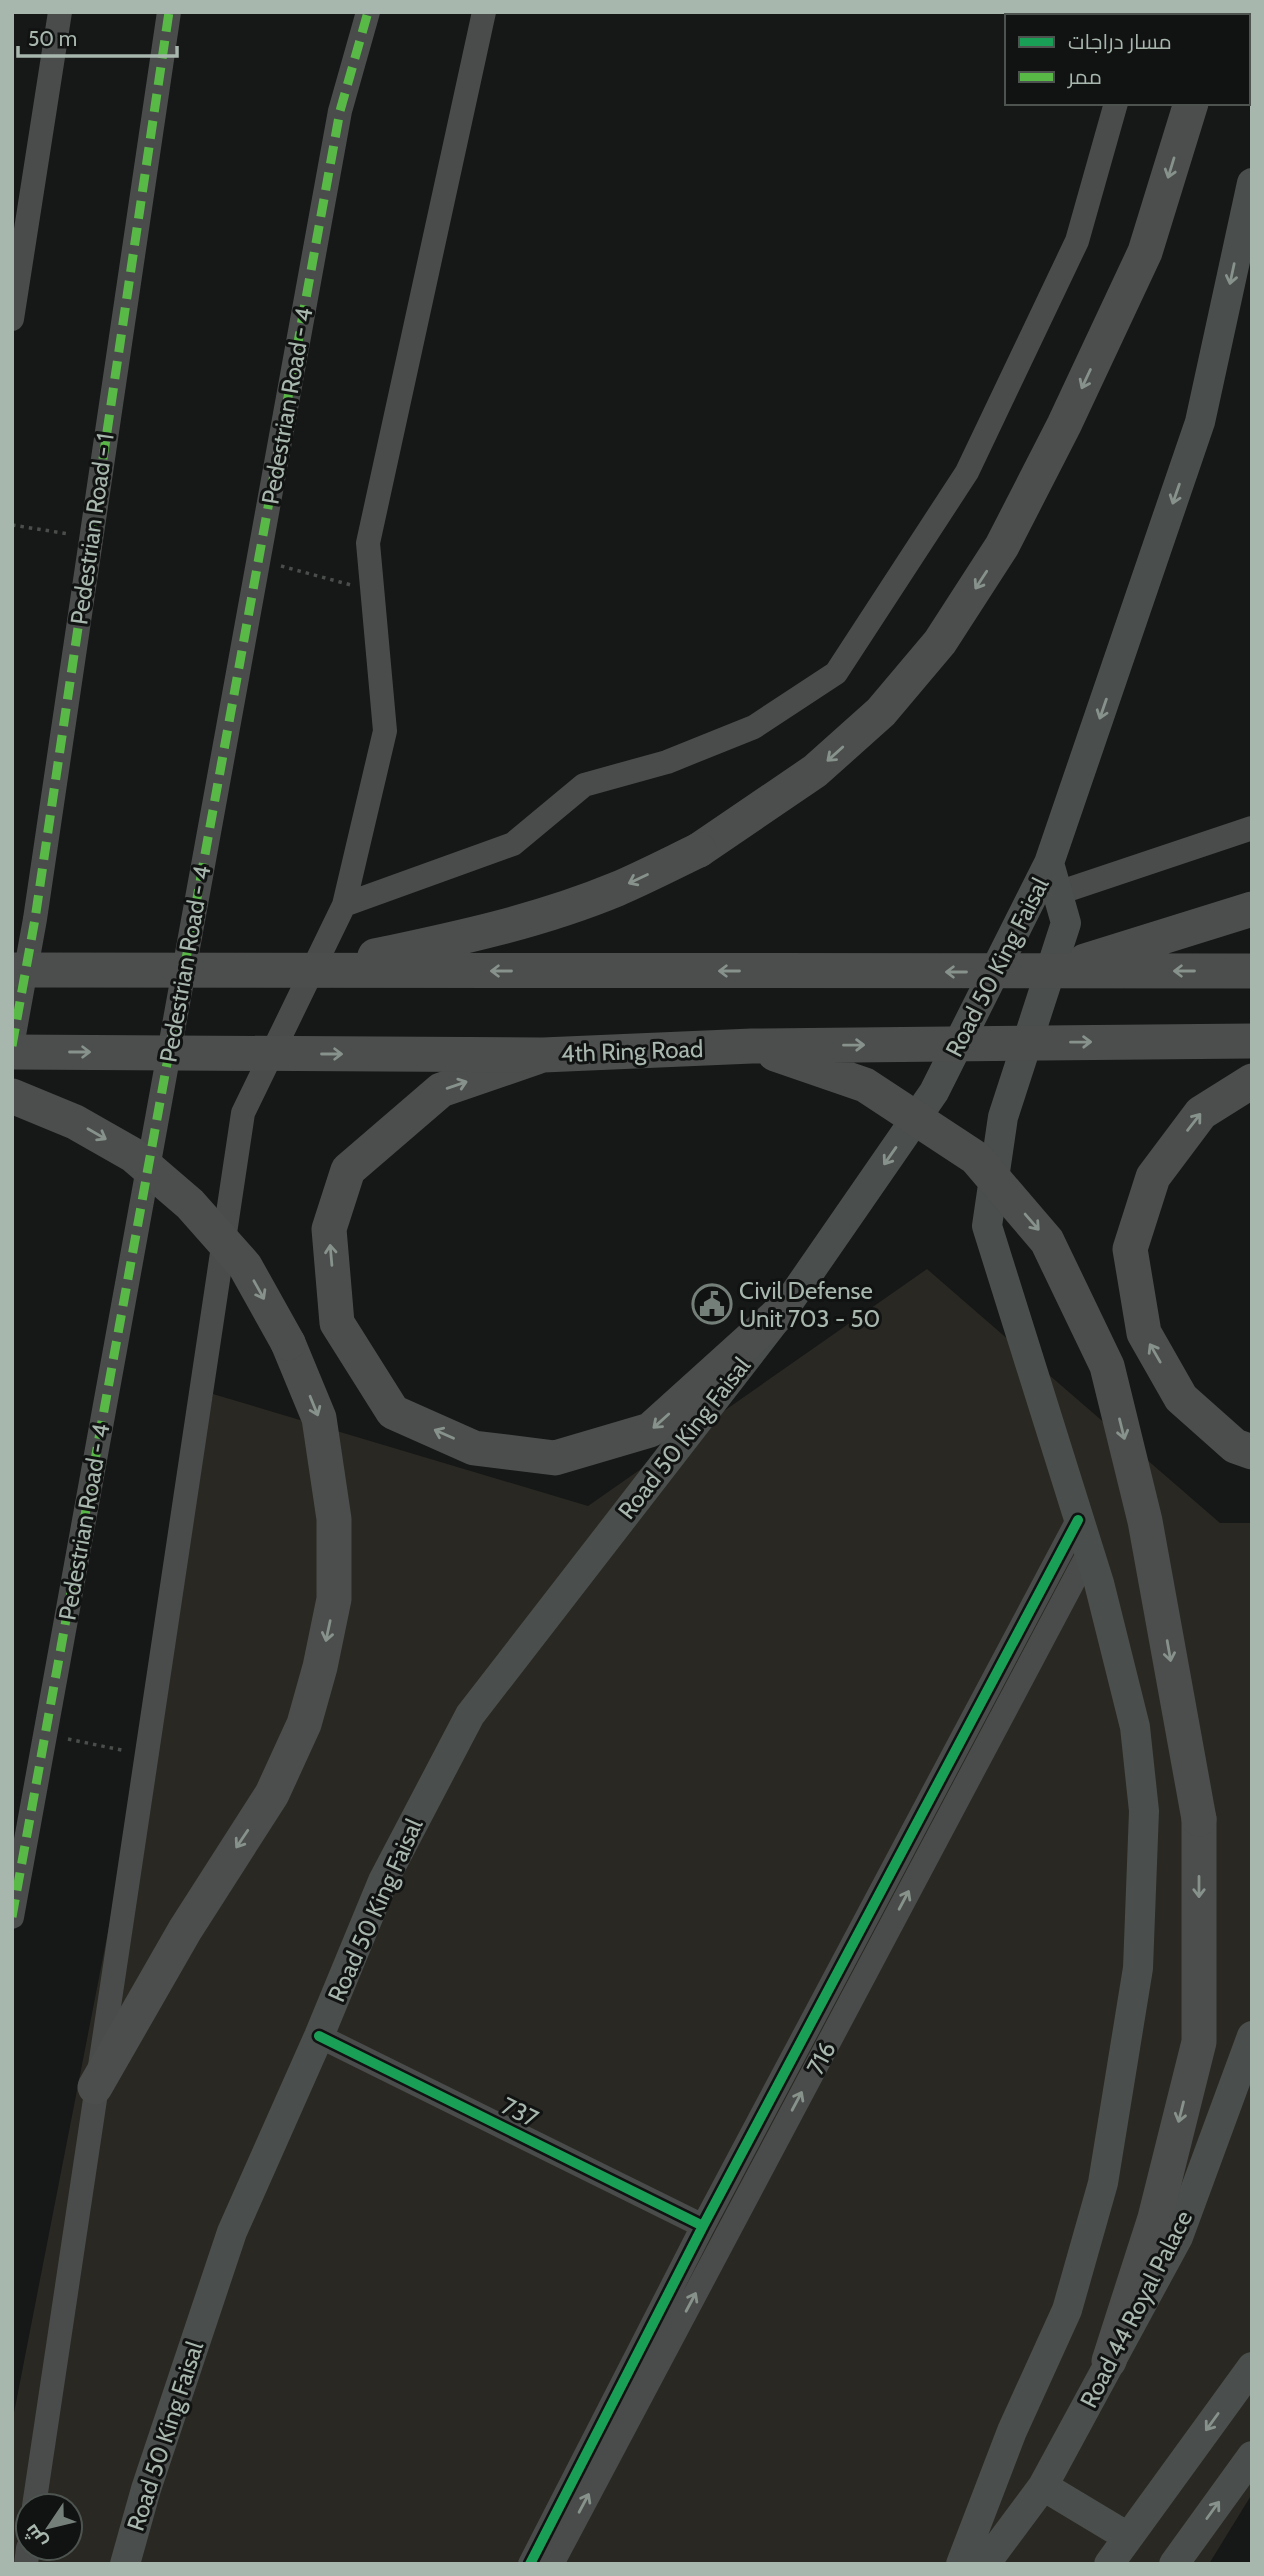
<svg xmlns="http://www.w3.org/2000/svg" width="1264" height="2576" font-family="Cabin,Cairo,sans-serif">
<rect width="100%" height="100%" fill="#161717"/>
<path fill="#292822" fill-rule="evenodd" d="M927,1269L1220,1523H1252V2494L1209,2564H12V2423L213,1394L588,1506ZM28,2506H70V2548H28Z"/>
<g fill="none" stroke-linecap="round" stroke-linejoin="round">
<path stroke="#4a4e4b" stroke-width="3.5" stroke-dasharray="3.5 5" stroke-linecap="butt" d="M12,525L69,534
M281,566L351,585
M68,1739L126,1751"/>
<path stroke="#494c4b" stroke-width="24" d="M484,12L368,543L385,731L344,905L513,844L584,785L667,762L754,727L836,673L967,472L1077,241L1116,103
M1141,16L1142,12
M12,319L60,12
M1058,893L1252,828
M12,1046L35,919L169,12
M12,1917L340,111L368,12
M319,2036L703,2226
M34,2506L243,1113L344,905
M26,2564L28,2548
M530,2564L703,2226L1078,1520
M552,2564L1089,1552"/>
<path stroke="#4a4e4c" stroke-width="30" d="M1043,2486L1128,2537
M125,2564L146,2489L232,2232L319,2036L383,1881L470,1715L784,1309L934,1092L1049,863L1200,422L1252,183
M961,2564L1012,2431L1067,2310L1103,2183L1138,1968L1144,1811L1135,1727L1099,1583L987,1226L1003,1117L1066,923L1049,863
M985,2564L1043,2486L1178,2237L1252,2036
M1109,2564L1252,2367
M1174,2564L1252,2456"/>
<path stroke="#4b4e4c" stroke-width="35" d="M1215,16L1216,12
M699,850L815,771L881,712L940,642L1002,546L1064,425L1145,252L1191,103
M537,1057L441,1090L348,1170L329,1229L337,1323L393,1412L474,1448L555,1458L650,1430L784,1309
M1252,1081L1201,1113L1153,1177L1130,1249L1144,1333L1181,1398L1235,1446L1252,1452
M95,2087L185,1930L272,1794L304,1724L320,1667L334,1599V1519L319,1418L288,1343
M1109,2361L1155,2218L1199,2042V1819"/>
<path stroke="#4b4e4c" stroke-width="35" d="M375,956C456,939 540,921 617,889C645,877 672,863 699,850
M1085,961L1252,909
M12,970L1252,971
M12,1052L543,1055L752,1046L1252,1041
M775,1054L865,1085L976,1158L1047,1241L1107,1366L1145,1521L1199,1819
M12,1096L75,1122L133,1155L190,1204L245,1266L288,1343"/>
<path stroke="#58b947" stroke-width="9" stroke-dasharray="18 9" stroke-linecap="butt" d="M12,1046L35,919L169,12
M12,1917L340,111L368,12"/>
<g stroke="#111212" stroke-width="15">
<path id="cycleway" d="M319,2036L703,2226
M530,2564L703,2226L1078,1520"/>
</g>
<use href="#cycleway" stroke="#1a9f57" stroke-width="10"/>
</g>
<defs><path id="oneway-shaft" d="M-6 0H5M1.5-3L5.5 0L1.5 3" fill="none" stroke-width="1.6" stroke-linecap="round" stroke-linejoin="round" transform="scale(1.75)"/></defs>
<g stroke="#87928c">
<use href="#oneway-shaft" transform="translate(1171 168) rotate(107)"/>
<use href="#oneway-shaft" transform="translate(1232 274) rotate(102)"/>
<use href="#oneway-shaft" transform="translate(1086 379) rotate(115)"/>
<use href="#oneway-shaft" transform="translate(1176 494) rotate(109)"/>
<use href="#oneway-shaft" transform="translate(981 580) rotate(123)"/>
<use href="#oneway-shaft" transform="translate(1103 709) rotate(109)"/>
<use href="#oneway-shaft" transform="translate(835 754) rotate(138)"/>
<use href="#oneway-shaft" transform="translate(638 879) rotate(155)"/>
<use href="#oneway-shaft" transform="translate(501 971) rotate(-180)"/>
<use href="#oneway-shaft" transform="translate(729 971) rotate(-180)"/>
<use href="#oneway-shaft" transform="translate(1184 971) rotate(180)"/>
<use href="#oneway-shaft" transform="translate(956 972) rotate(-180)"/>
<use href="#oneway-shaft" transform="translate(1081 1042) rotate(-1)"/>
<use href="#oneway-shaft" transform="translate(854 1045) rotate(-1)"/>
<use href="#oneway-shaft" transform="translate(80 1052)"/>
<use href="#oneway-shaft" transform="translate(332 1054)"/>
<use href="#oneway-shaft" transform="translate(457 1085) rotate(-19)"/>
<use href="#oneway-shaft" transform="translate(1194 1122) rotate(-52)"/>
<use href="#oneway-shaft" transform="translate(97 1134) rotate(30)"/>
<use href="#oneway-shaft" transform="translate(890 1156) rotate(125)"/>
<use href="#oneway-shaft" transform="translate(1032 1222) rotate(49)"/>
<use href="#oneway-shaft" transform="translate(331 1255) rotate(-95)"/>
<use href="#oneway-shaft" transform="translate(259 1290) rotate(61)"/>
<use href="#oneway-shaft" transform="translate(1155 1353) rotate(-120)"/>
<use href="#oneway-shaft" transform="translate(314 1406) rotate(68)"/>
<use href="#oneway-shaft" transform="translate(661 1421) rotate(138)"/>
<use href="#oneway-shaft" transform="translate(1122 1429) rotate(76)"/>
<use href="#oneway-shaft" transform="translate(444 1434) rotate(-156)"/>
<use href="#oneway-shaft" transform="translate(328 1631) rotate(102)"/>
<use href="#oneway-shaft" transform="translate(1169 1651) rotate(80)"/>
<use href="#oneway-shaft" transform="translate(242 1839) rotate(124)"/>
<use href="#oneway-shaft" transform="translate(1199 1887) rotate(90)"/>
<use href="#oneway-shaft" transform="translate(1181 2112) rotate(104)"/>
<use href="#oneway-shaft" transform="translate(1212 2422) rotate(126)"/>
<use href="#oneway-shaft" transform="translate(1213 2510) rotate(-54)"/>
</g>
<g stroke="#87928b">
<use href="#oneway-shaft" transform="translate(904 1900) rotate(-62)"/>
<use href="#oneway-shaft" transform="translate(797 2101) rotate(-62)"/>
<use href="#oneway-shaft" transform="translate(691 2302) rotate(-62)"/>
<use href="#oneway-shaft" transform="translate(584 2503) rotate(-62)"/>
</g>
<defs>
<g id="civic-ring" transform="scale(2.0125)"><circle r="9.5" fill="#111212" stroke="#757f79" stroke-width="1.5"/><path d="M-.6-6.5H3V-4.5H.6V-3L4-1V1h2V6H-6V1h2V-1L-.6-3ZM-1.2 2.5V6h2.4V2.5Z" fill="#757f79"/></g>
</defs>
<g fill-rule="evenodd">
<use href="#civic-ring" x="712" y="1304"/>
</g>
<g text-anchor="middle" dominant-baseline="central" stroke-width="6" stroke-linejoin="round" paint-order="stroke">
<g font-size="24" fill="#a8b7ae" stroke="#111212">
<text transform="translate(287 406) rotate(-80)">Pedestrian Road - 4</text>
<text transform="translate(92 529) rotate(-82)">Pedestrian Road - 1</text>
<text transform="translate(185 964) rotate(-80)">Pedestrian Road - 4</text>
<text transform="translate(997 967) rotate(-63)">Road 50 King Faisal</text>
<text transform="translate(632 1051) rotate(-2)">4th Ring Road</text>
<text transform="translate(684 1438) rotate(-52)">Road 50 King Faisal</text>
<text transform="translate(84 1522) rotate(-80)">Pedestrian Road - 4</text>
<text transform="translate(375 1910) rotate(-66)">Road 50 King Faisal</text>
<text transform="translate(821 2058) rotate(-62)">716</text>
<text transform="translate(520 2112) rotate(26)">737</text>
<text transform="translate(1136 2309) rotate(-63)">Road 44 Royal Palace</text>
<text transform="translate(165 2436) rotate(-72)">Road 50 King Faisal</text>
</g>
<g font-size="24" fill="#a8b7ae" stroke="#111212" text-anchor="start">
<text x="739" y="1290">Civil Defense<tspan x="739" dy="28">Unit 703 - 50</tspan></text>
</g>
</g>
<rect width="1264" height="2576" fill="none" stroke="#a8b7ae" stroke-width="28"/>
<rect x="1005" y="14" width="245" height="91" fill="#111212" stroke="#4d5450" stroke-width="2"/>
<rect x="1019" y="37" width="35" height="10" fill="#1a9f57" stroke="#4d5450" stroke-width="2"/>
<text x="1068" y="49" font-size="21" fill="#a8b7ae">مسار دراجات</text>
<rect x="1019" y="72" width="35" height="10" fill="#58b947" stroke="#4d5450" stroke-width="2"/>
<text x="1068" y="84" font-size="21" fill="#a8b7ae">ممر</text>
<g transform="translate(49 2527) rotate(235)"><circle r="33" fill="#111212" stroke="#4d5450" stroke-width="2"/>
<path d="M0-5L12 26L0 18L-12 26Z" fill="#757f79"/>
<text y="-10" font-size="19" font-weight="bold" text-anchor="middle" fill="#a8b7ae">ش</text>
</g>
<path d="M18 46v10h159v-10" fill="none" stroke="#a8b7ae" stroke-width="3.5"/>
<text x="28" y="46" font-size="21" fill="#a8b7ae" stroke="#111212" stroke-width="5" paint-order="stroke">50 m</text>
</svg>
